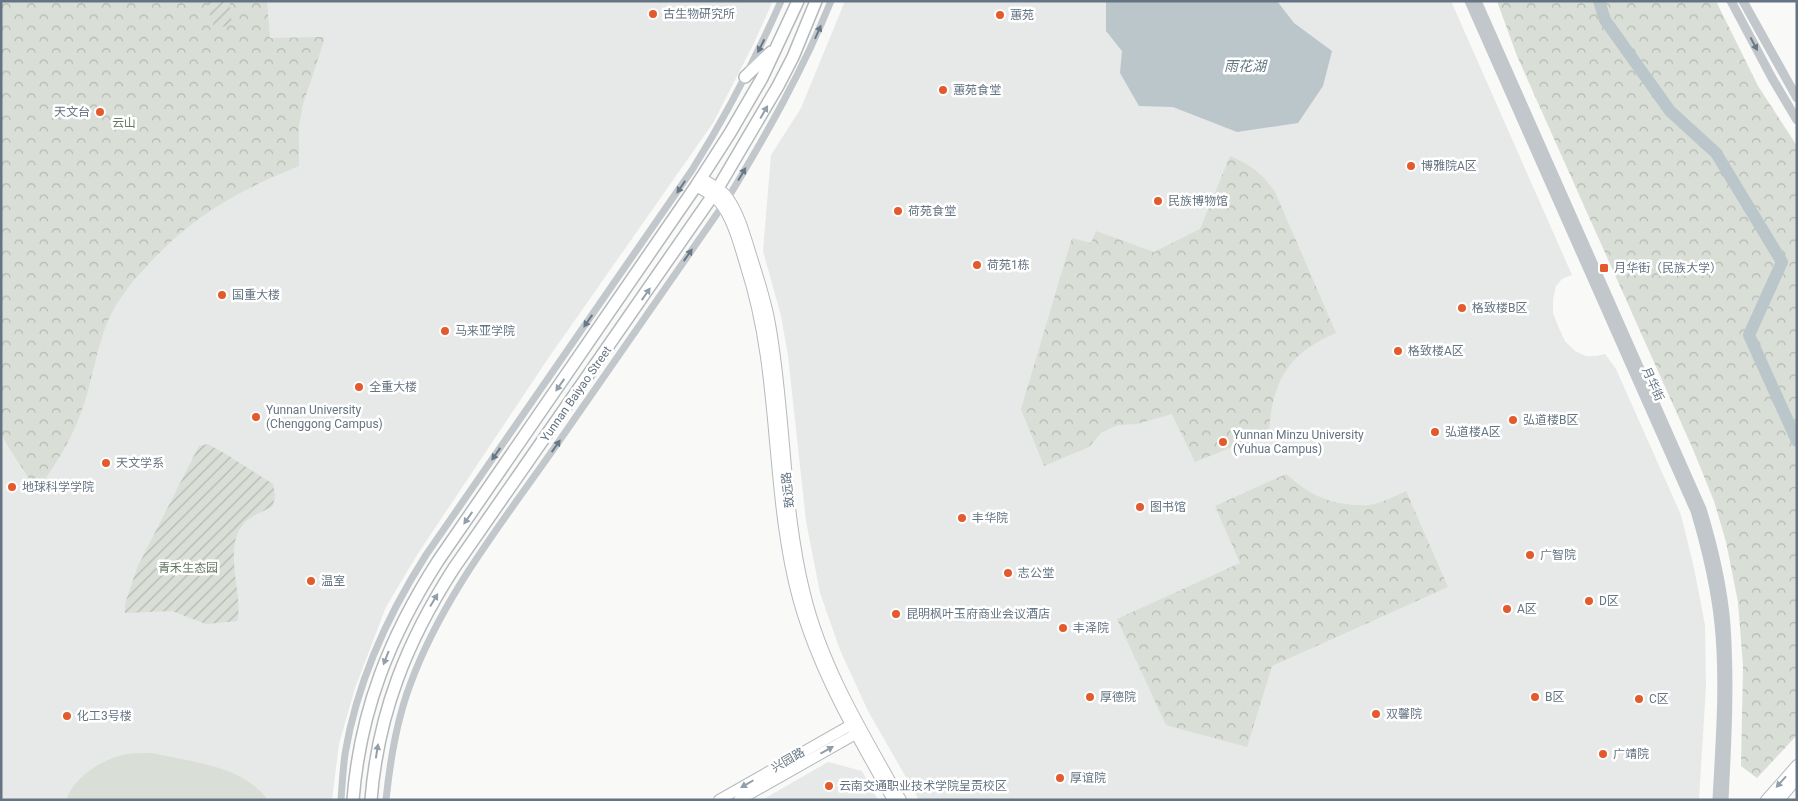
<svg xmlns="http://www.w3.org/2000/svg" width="1798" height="801" font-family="Roboto,'Noto Sans SC',sans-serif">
<defs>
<pattern id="forest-crowns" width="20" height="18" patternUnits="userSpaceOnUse" patternTransform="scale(1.25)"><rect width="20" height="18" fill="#d9ded6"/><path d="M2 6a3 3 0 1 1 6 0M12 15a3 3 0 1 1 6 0" fill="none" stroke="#b4b9b3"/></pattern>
<pattern id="garden-furrows" width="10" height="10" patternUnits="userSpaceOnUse" patternTransform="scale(1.25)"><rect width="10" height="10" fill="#d9ded6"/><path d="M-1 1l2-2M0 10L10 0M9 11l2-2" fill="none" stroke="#b4b9b3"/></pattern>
</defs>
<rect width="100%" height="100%" fill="#f9f9f7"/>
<path fill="#e7e8e8" d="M1,1H773L753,45L713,123L547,360L417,555L386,607L355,688L339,744L332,800H1Z
M845,1H1451L1572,275L1562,279L1556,286L1553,299V313L1558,326L1565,341L1575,351L1586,356H1596L1605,354L1616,369L1681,515L1694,568L1705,625L1706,686L1699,800H919L868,711L840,650L820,593L806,521L788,356L781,316L763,251L771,155L801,108Z
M828,762L862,771L878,800H762Z"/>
<path fill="url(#forest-crowns)" d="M1,1H267L270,38L324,37V41L303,104L299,126V166C235,192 192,216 145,268C128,286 112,307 104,331C96,354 92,378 85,401C76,429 63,454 45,479L30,480L9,448L1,433Z
M1497,1H1716L1758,86L1797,146V735L1757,778L1741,766L1743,666L1738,602L1726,542L1714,501L1692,447L1517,56Z
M1230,156C1252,166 1261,172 1275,192L1336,333C1288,353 1272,382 1269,432L1195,462L1172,414L1137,424L1118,425L1102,432L1089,447L1044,466L1021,409L1072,238L1091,243L1096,231L1154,252L1200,229Z
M1286,474C1308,493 1325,503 1355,505C1360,505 1365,506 1370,505C1383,502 1394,497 1406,491L1448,587L1272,666L1247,747L1166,725L1117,619L1240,563L1215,506Z"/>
<path fill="url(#garden-furrows)" d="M209,1H230V16L233,23L222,27L213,26L214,17L206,13Z
M208,444L229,456L273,484L275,495L273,506C265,511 252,515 245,522C221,547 244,593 237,621L206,624L172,611L125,613V604L137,568L199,446Z"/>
<path fill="#d9ded6" d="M152,753C191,762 242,765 268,800H66C75,776 103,758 128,754C135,753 144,753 152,753Z"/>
<path fill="#bbc6cb" d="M1106,1H1277L1294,23L1332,51L1323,86L1298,123L1237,132L1173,107L1139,106L1120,73L1122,51L1106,31Z"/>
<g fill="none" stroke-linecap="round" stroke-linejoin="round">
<path stroke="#bbc6cb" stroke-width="12" d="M1599,1L1605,20L1670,111L1716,153L1782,262L1749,335L1797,441"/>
<g stroke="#b5babf" stroke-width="12">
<path id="secondary" d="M701,178C711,184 722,189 728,198C740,215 746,239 752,258C759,280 766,301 770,324C786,413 783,506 805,594C823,668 864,734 901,800
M696,186C706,192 716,197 723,207C734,224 740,247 746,267C781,375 769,490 798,598C818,671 856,735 893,800
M719,800L856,722
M739,800L861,731
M1766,800L1797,765
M1779,800L1797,779"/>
</g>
<g stroke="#b4b9bd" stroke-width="14">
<path id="primary" d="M745,77L771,52
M353,800C360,710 390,636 438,561L696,186L730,133L762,78L798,1
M371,800C378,713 407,641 454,568L718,188L778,86L793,57L816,1"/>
</g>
<path stroke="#c2c7cb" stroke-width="7" d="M341,800C342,785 343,769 345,754C357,682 387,616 426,555L692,170C726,116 755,60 781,1
M386,800C390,761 396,722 410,685C442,597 502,523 555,447C613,364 671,281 728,198C766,135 803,70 831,1"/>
<path stroke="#c2c7cb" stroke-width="9" d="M1469,1L1695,511C1706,548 1715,585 1719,624C1725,682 1720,742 1717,800
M1477,1L1702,509C1713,545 1723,587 1726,625C1730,683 1727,742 1724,800
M1731,1L1772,78L1797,120
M1743,1L1797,98"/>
<use href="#secondary" stroke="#fff" stroke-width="10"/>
<use href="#primary" stroke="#fff" stroke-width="11"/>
</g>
<defs><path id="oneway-solid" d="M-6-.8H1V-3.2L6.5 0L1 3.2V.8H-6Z" transform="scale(1.25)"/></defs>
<g fill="#697886">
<use href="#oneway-solid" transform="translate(818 32) rotate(-66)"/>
<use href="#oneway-solid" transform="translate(1754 44) rotate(62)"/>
<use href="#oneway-solid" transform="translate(761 46) rotate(117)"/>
<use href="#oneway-solid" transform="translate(742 174) rotate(-59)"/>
<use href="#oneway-solid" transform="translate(681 187) rotate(124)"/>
<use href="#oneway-solid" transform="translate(688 255) rotate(-55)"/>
<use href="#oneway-solid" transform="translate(588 321) rotate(125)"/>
<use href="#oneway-solid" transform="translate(556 446) rotate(-55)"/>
<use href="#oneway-solid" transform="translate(496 454) rotate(125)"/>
</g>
<g fill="#929ea8">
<use href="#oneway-solid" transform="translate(764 112) rotate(-60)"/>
<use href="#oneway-solid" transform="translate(646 294) rotate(-55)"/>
<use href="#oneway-solid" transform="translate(560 385) rotate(125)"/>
<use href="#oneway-solid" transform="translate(468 518) rotate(125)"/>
<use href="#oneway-solid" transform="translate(434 600) rotate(-59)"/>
<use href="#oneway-solid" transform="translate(386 658) rotate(111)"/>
<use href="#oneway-solid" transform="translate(827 750) rotate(-29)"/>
<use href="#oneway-solid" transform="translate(377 751) rotate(-81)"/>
<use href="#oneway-solid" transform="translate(1781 782) rotate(132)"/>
<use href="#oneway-solid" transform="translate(747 784) rotate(150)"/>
</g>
<g fill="#e35a2c" stroke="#fff" stroke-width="2">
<circle cx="653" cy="14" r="5"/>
<circle cx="1000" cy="15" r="5"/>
<circle cx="943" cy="90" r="5"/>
<circle cx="100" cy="112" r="5"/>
<circle cx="1411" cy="166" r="5"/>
<circle cx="1158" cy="201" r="5"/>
<circle cx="898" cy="211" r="5"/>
<circle cx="977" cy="265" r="5"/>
<rect x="1599" y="263" width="10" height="10" rx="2.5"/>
<circle cx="222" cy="295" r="5"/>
<circle cx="1462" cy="308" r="5"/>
<circle cx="445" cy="331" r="5"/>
<circle cx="1398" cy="351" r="5"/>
<circle cx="359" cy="387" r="5"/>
<circle cx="256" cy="417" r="5"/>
<circle cx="1513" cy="420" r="5"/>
<circle cx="1435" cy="432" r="5"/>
<circle cx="1223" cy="442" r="5"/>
<circle cx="106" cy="463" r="5"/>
<circle cx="12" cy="487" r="5"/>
<circle cx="1140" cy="507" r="5"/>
<circle cx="962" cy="518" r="5"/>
<circle cx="1530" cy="555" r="5"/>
<circle cx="1008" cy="573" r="5"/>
<circle cx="311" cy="581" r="5"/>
<circle cx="1589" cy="601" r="5"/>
<circle cx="1507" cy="609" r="5"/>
<circle cx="896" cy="614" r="5"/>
<circle cx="1063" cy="628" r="5"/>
<circle cx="1090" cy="697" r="5"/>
<circle cx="1535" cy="697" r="5"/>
<circle cx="1639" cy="699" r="5"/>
<circle cx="1376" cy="714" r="5"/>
<circle cx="67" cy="716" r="5"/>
<circle cx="1603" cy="754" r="5"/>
<circle cx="1060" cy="778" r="5"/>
<circle cx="829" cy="786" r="5"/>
</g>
<g text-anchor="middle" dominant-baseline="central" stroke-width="5" stroke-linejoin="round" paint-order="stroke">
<g font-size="12" fill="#647482" stroke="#fff" text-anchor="start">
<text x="663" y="14">古生物研究所</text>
<text x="1010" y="15">蕙苑</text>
<text x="953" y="90">蕙苑食堂</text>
<text x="90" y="112" text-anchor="end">天文台</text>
<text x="1421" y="166">博雅院A区</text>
<text x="1168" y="201">民族博物馆</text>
<text x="908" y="211">荷苑食堂</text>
<text x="987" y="265">荷苑1栋</text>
<text x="1614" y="268">月华街（民族大学）</text>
<text x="232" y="295">国重大楼</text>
<text x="1472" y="308">格致楼B区</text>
<text x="455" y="331">马来亚学院</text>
<text x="1408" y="351">格致楼A区</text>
<text x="369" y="387">全重大楼</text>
<text x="266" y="410">Yunnan University<tspan x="266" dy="14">(Chenggong Campus)</tspan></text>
<text x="1523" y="420">弘道楼B区</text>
<text x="1445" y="432">弘道楼A区</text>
<text x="1233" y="435">Yunnan Minzu University<tspan x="1233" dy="14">(Yuhua Campus)</tspan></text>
<text x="116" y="463">天文学系</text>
<text x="22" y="487">地球科学学院</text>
<text x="1150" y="507">图书馆</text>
<text x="972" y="518">丰华院</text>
<text x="1540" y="555">广智院</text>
<text x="1018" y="573">志公堂</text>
<text x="321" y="581">温室</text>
<text x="1599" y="601">D区</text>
<text x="1517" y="609">A区</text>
<text x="906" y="614">昆明枫叶玉府商业会议酒店</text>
<text x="1073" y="628">丰泽院</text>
<text x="1100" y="697">厚德院</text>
<text x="1545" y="697">B区</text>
<text x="1649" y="699">C区</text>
<text x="1386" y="714">双馨院</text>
<text x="77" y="716">化工3号楼</text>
<text x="1613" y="754">广靖院</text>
<text x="1070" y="778">厚谊院</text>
<text x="839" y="786">云南交通职业技术学院呈贡校区</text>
</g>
<g font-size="12" fill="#667a63" stroke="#fff">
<text x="124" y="123">云山</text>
<text x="188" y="568">青禾生态园</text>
</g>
<g font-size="12" fill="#647482" stroke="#fff">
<text transform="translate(1653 384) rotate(66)">月华街</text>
<text transform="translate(576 394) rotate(-55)">Yunnan Baiyao Street</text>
<text transform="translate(788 490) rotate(-96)">致远路</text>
<text transform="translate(788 760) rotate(-30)">兴园路</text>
</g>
<g font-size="14" font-style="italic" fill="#647a83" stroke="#fff">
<text x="1245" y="66">雨花湖</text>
</g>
</g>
<rect width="1798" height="801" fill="none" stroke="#647482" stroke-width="5"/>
</svg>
